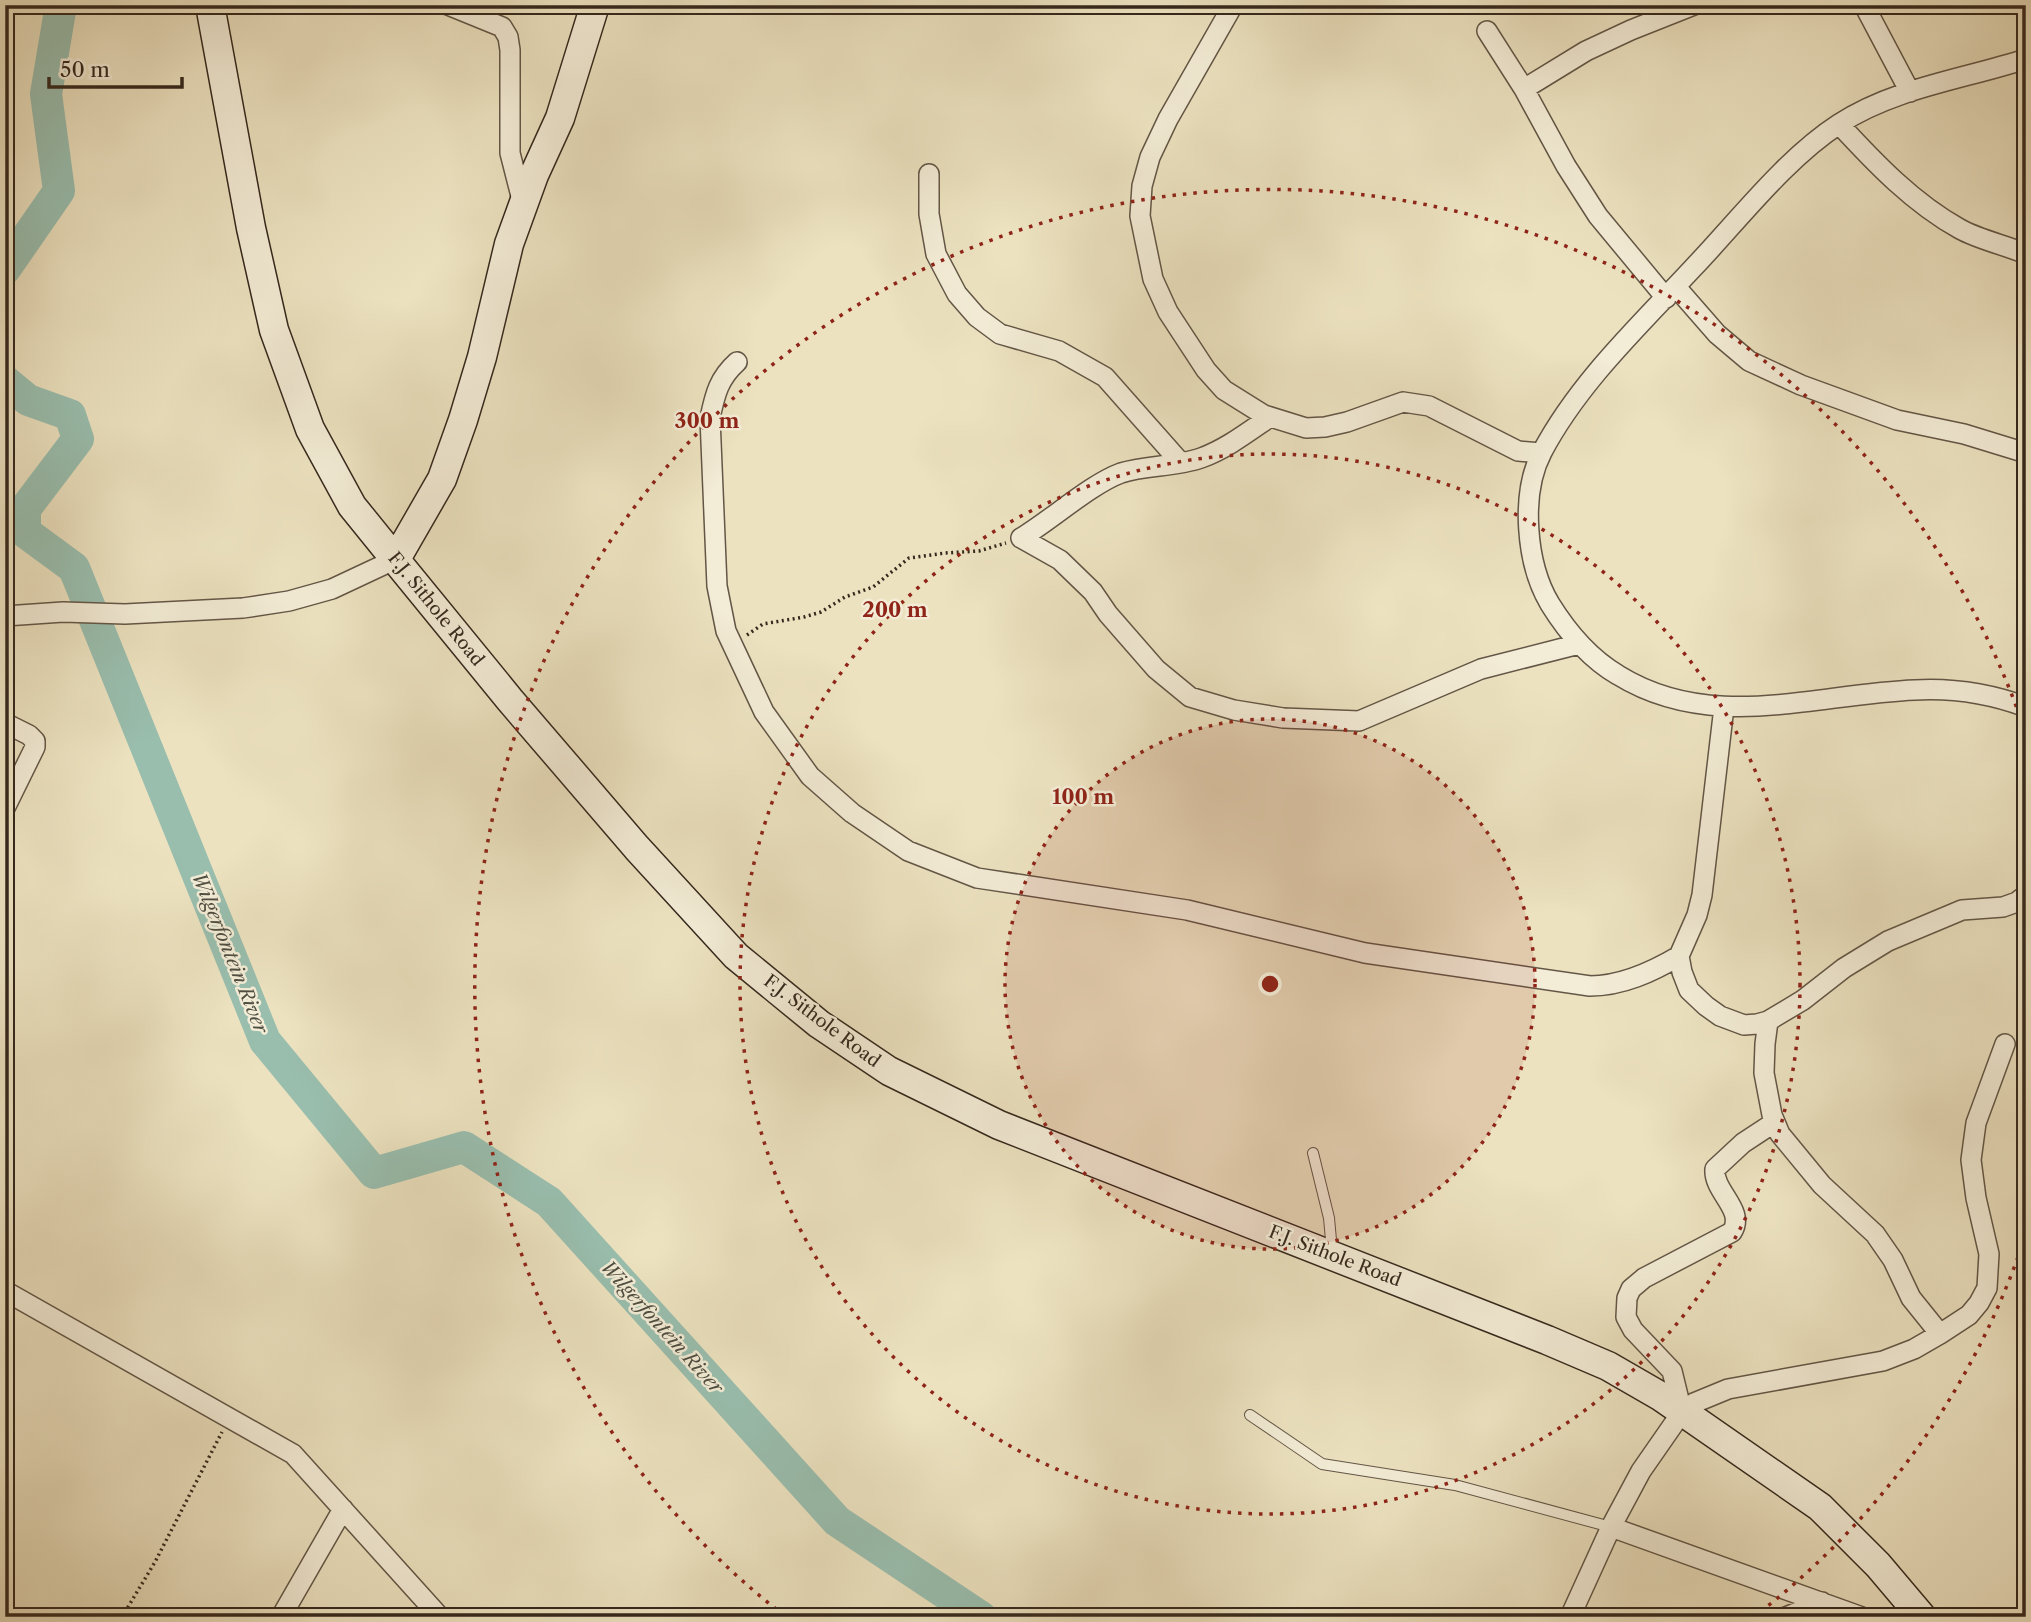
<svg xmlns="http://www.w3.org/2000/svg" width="2031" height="1622" font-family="'Libre Caslon Text',serif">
<rect width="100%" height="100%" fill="#ece2c0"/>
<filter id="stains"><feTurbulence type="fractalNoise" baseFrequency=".00286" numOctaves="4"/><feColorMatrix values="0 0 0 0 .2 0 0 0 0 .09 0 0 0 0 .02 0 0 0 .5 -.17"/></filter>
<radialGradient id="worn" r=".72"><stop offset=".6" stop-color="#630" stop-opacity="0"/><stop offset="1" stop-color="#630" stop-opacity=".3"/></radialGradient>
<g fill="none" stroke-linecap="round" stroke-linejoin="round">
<path stroke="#718274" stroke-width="5" d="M5,538L25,532"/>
<path stroke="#99beae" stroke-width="32" d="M5,269L59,191L46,94L61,5
M5,381L28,400L70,415L78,439L25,509V532L74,568L265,1041L374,1173L464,1147L549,1202L837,1521L981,1617"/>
<g stroke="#635646" stroke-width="12">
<path id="lane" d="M1313,1153L1329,1218L1332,1251
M1250,1415L1322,1464L1455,1485L1611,1527"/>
</g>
<g stroke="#635646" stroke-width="22">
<path id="street" d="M448,5L502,27L508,37L510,50V153L523,204
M1233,5L1168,119L1150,157L1142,186L1140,216L1153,279L1168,312L1206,370L1224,390L1264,415L1306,428L1325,427L1347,422L1403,402L1429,406L1518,451L1541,453
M1864,5L1910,92
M1487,31L1524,89L1566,166L1598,216L1666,298
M2026,59C1964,79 1894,88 1839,124C1785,159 1738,221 1693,268C1640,325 1579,382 1542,452C1520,494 1526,564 1550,604C1568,633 1589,658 1618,675C1712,733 1814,694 1915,690C1952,688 1991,694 2026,707
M1524,89L1586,51L1631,30L1694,5
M1839,124C1875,163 1913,203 1960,229C1980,240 2005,245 2026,254
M929,174V214L936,254L957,294L977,317L1000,334L1059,351L1105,377L1181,463
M1676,287L1717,334L1749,361L1801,385L1897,420L1964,434L2026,453
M737,362C719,378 715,394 710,418L717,586L726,631L764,712L810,776L852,813L908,851L977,878L1187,910L1365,953L1590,986C1622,986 1652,972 1679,956
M1021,538L1060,560L1093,592L1108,614L1156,669L1190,697L1234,710L1283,718L1359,721L1481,669L1579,644
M1021,538C1051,520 1091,484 1121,473C1145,465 1176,467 1201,458C1226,449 1248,432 1270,417
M5,616L63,612L125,614L243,608L289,601L332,589L396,559
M1724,707L1702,895L1697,915L1679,956L1682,972L1689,990L1706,1006L1720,1016L1744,1025L1757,1024L1768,1021L1803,1000L1844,968L1888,941L1962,910L2003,907L2017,902L2026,895
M5,723L29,735L35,741V747L5,808
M1768,1021L1765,1044L1764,1073L1772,1115L1780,1134L1822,1185L1875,1234L1893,1260L1911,1298L1940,1334
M5,1291L293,1454L440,1617
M1682,1412L1672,1371L1633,1330L1626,1317L1627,1298L1631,1289L1644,1278L1732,1232C1746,1210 1713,1192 1715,1169L1743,1143L1775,1122
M1611,1527L1862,1617
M281,1617L343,1509
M1570,1617L1611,1527L1641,1471L1682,1412L1694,1403L1728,1389L1883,1361L1914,1349L1940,1334L1969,1315L1979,1303L1987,1288L1989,1254L1976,1198L1971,1160L1976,1123L2005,1044
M1786,1617L1822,1602"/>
</g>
<g stroke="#35281d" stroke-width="31">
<path id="secondary" d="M210,5L251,228L274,330L310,429L352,506L403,569L510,700L637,848L736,956L819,1024L889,1071L999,1125L1547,1340L1608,1366L1660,1396L1820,1507L1878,1565L1922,1617
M396,559L442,479L463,420L482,357L509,244L534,175L560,118L595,5"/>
</g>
<path stroke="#35281d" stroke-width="3.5" stroke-dasharray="2 3.5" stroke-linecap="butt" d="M747,635L763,624L804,617L821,612L845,597L873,587L909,558L945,553L979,551L1006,543
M122,1617L155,1562L222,1432"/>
<use href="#lane" stroke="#f3ecd6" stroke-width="10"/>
<use href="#street" stroke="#f3ecd6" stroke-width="19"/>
<use href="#secondary" stroke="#f3ecd6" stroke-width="28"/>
</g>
<circle cx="1270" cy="984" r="265" fill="#8f2418" fill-opacity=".12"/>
<g fill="none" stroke="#8f2418" stroke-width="3.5" stroke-dasharray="3.5 7">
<circle cx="1270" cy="984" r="265"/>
<circle cx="1270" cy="984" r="530"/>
<path d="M2025 1237A796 796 0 0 1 1755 1616M785 1616A796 796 0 1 1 2025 731"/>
</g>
<g text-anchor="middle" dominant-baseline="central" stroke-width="5" stroke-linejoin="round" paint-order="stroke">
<g font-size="18" fill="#35281d" stroke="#f3ecd6">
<text transform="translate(436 609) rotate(51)">F.J. Sithole Road</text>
<text transform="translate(822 1021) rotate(37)">F.J. Sithole Road</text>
<text transform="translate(1335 1256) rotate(21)">F.J. Sithole Road</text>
</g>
<g font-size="19" font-style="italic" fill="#4e4e41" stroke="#f3ecd6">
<text transform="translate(230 953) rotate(68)">Wilgerfontein River</text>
<text transform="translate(662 1327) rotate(48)">Wilgerfontein River</text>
</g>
</g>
<circle cx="1270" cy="984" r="10" fill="#8f2418" stroke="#f3ecd6" stroke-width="3.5"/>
<g font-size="21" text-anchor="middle" font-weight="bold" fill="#8f2418" stroke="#f3ecd6" stroke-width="5" stroke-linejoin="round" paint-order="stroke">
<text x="707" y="428">300 m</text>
<text x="895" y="617">200 m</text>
<text x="1083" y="804">100 m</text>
</g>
<rect width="2031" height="1622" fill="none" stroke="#ece2c0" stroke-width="28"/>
<rect x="7" y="7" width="2017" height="1608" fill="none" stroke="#35281d" stroke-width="3.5"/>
<rect x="14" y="14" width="2003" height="1594" fill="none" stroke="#35281d" stroke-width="2"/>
<path d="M49 77v10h133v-10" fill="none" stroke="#35281d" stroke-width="3.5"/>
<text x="60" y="77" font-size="21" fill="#35281d" stroke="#f3ecd6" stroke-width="5" paint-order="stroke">50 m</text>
<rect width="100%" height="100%" filter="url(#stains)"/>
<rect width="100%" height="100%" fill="url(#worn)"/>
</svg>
